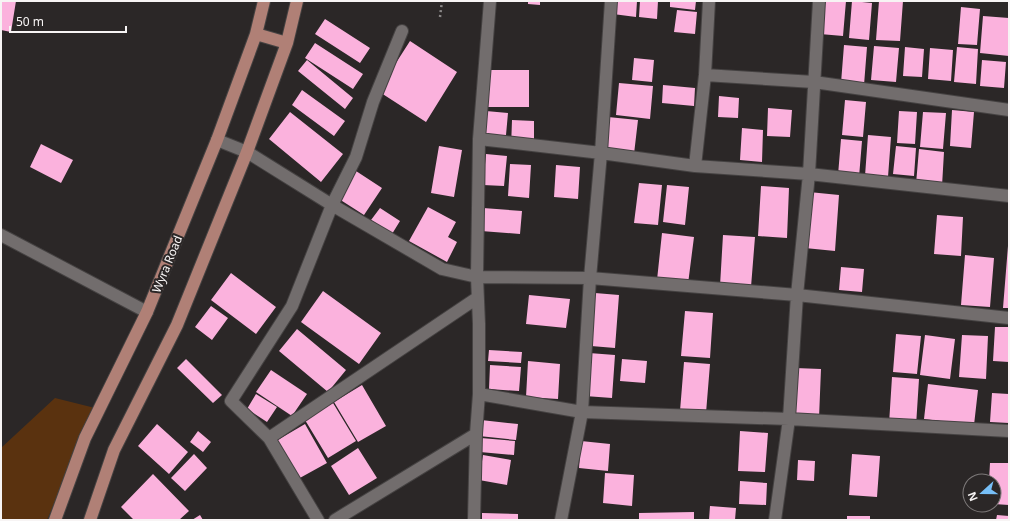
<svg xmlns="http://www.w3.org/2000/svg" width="1010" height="521" font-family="'Noto Sans',sans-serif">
<rect width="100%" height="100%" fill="#2b2727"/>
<path fill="#5a320f" d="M55,398L95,408L47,520H1V448Z"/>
<path fill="#fbb2dd" d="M1,1H16L11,32L1,30Z
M528,1H540V5L528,4Z
M614,1H637L636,17L613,14Z
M640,1H658L657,19L639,17Z
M670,1H696L695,10L670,7Z
M823,1H846L843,36L820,34Z
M852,1L872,3L869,40L849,38Z
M879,1H903L900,41L876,40Z
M961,7L980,9L977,45L958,44Z
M677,10L697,12L695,34L674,32Z
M983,16L1009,18V56L980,53Z
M325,19L370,48L360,63L315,34Z
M410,41L457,72L426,122L378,91Z
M315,43L363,74L353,89L305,58Z
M844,45L867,47L864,85L841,83Z
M874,46L899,48L896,82L871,80Z
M905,47L924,49L922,77L903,76Z
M957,47L978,49L976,84L954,82Z
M930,48L953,50L951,81L928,79Z
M634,58L654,60L652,82L632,80Z
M307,60L353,98L345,109L298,71Z
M982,60L1006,62L1004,88L980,86Z
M489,70H529V107H488Z
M619,83L653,86L650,119L616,115Z
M663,85L695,88L694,106L662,103Z
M302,90L345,121L334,136L292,105Z
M719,96L739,98L738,118L718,117Z
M845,100L866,102L863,137L842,135Z
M768,108L792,110L790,137L767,136Z
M952,110L974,112L971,148L950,146Z
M486,111L508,113L505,146L484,145Z
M899,111L917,112L915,144L897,143Z
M290,112L343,154L321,182L269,139Z
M923,112L946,113L943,149L920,147Z
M608,117L638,120L634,154L604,151Z
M512,120L534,121V149L511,148Z
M742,128L763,130L762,162L740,160Z
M868,135L891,137L888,177L865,176Z
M841,139L862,141L859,177L838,175Z
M41,144L73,160L61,183L30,167Z
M439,146L462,150L454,197L431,193Z
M896,146L916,148L914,176L893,174Z
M919,149L944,152L942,186L916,184Z
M486,154L507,156L504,186L483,185Z
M510,164L531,165L529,198L508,196Z
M556,165L580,167L578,199L554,197Z
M356,171L382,188L364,215L339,199Z
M639,183L662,185L658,225L634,223Z
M667,185L689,187L685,225L663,222Z
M761,186L789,188L787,238L758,236Z
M809,192L839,195L835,251L805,248Z
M428,207L456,222L448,237L457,242L447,262L409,241Z
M380,208L400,221L392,234L371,220Z
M483,208L522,211L520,234L481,231Z
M937,215L963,217L961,256L934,254Z
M662,233L694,237L688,284L657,280Z
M723,235L755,237L751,287L720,286Z
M1008,246H1009V308H1003Z
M965,255L994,258L990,307L961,305Z
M841,267L864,269L862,292L839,290Z
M231,273L276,307L256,334L211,300Z
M323,291L381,333L359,364L301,322Z
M595,293L619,295L615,348L591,346Z
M529,295L570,299L566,328L526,324Z
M211,306L228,318L212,340L195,327Z
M685,311L713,313L710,358L681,356Z
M995,327H1009V362L993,361Z
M297,329L346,370L328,392L279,351Z
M896,334L921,336L917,374L893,372Z
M925,335L955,339L950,379L920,375Z
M962,335L988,336L986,379L959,377Z
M489,350L522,352L521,363L488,361Z
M589,353L615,355L612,398L585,396Z
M186,359L222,395L213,403L177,368Z
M622,359L647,361L645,383L620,381Z
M528,361L560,364L558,399L526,397Z
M684,362L710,364L706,413L680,411Z
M490,365L521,367L519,391L489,389Z
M795,368L821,369L819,418L793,417Z
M271,370L307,394L292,416L256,392Z
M892,377L919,379L916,426L889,424Z
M928,384L978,390L974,425L924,419Z
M362,385L386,426L358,442L334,402Z
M992,393L1009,394V423L990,422Z
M256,394L277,407L267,422L247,409Z
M333,403L356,441L328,458L305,420Z
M481,420L518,424L516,440L479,436Z
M157,424L188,452L169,474L138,446Z
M305,424L327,463L298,479L276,441Z
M198,431L211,442L203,452L190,442Z
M740,431L768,433L765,472L738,471Z
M481,438L515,441L514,455L480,452Z
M581,441L610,444L608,471L579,468Z
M358,448L377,478L349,495L331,466Z
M194,454L207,468L185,491L171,478Z
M852,454L880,456L877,497L849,495Z
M483,455L511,460L507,485L479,480Z
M798,460L815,461L814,481L797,480Z
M990,463H1009V505L994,504V481H989Z
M605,473L634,475L632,506L603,503Z
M153,474L189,511L179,520H134L121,507Z
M740,481L767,483L766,505L739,504Z
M710,506L736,508L735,520H709Z
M694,512V520H639V513Z
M482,513L518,514V520H482Z
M200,515L203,520H192Z
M997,515L1009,516V520H996Z
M847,516H870V520H847Z"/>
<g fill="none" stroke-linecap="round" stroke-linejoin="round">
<g stroke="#454242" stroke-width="14">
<path id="minor" d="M490,1L479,139L477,277L590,278L797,295L1009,318
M705,75L814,82L1009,110
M479,139L601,153L695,166L809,174L1009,196
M217,140L247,152L332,205L442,269L477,277L479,324V394L582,412L789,419L1009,431
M695,166L705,75L709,1
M1,235L147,312
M269,438L231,401L292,306L332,205L356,157L373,102L402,31
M318,520L269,438L477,298
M335,520L476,434
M474,520L476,434L479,394
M561,520L582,412L590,278L601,153L611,1
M775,520L789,419L797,295L809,174L819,1"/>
</g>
<g stroke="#454242" stroke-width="14">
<path id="primary" d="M256,34L287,43
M55,520L85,438L147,312L217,140L256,34L264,1
M90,520L114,450L177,325L247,152L287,43L297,1"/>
</g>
<path stroke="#8b8888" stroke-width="2.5" stroke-dasharray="2 3" stroke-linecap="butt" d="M440,17L442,1"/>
<use href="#minor" stroke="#726d6d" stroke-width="12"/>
<use href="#primary" stroke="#b08076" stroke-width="12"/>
</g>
<g text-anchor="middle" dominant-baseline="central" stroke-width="4" stroke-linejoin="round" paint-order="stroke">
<g font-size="12" fill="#f7f4f4" stroke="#2b2727">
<text transform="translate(167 264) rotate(-68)">Wyra Road</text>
</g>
</g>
<rect width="1010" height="521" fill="none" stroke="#f7f4f4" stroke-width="4"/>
<g transform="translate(982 493) rotate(249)"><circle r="19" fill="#2b2727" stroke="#7d7979"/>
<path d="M0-3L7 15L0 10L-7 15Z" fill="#77bff7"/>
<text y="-6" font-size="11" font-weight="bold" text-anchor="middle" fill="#f7f4f4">N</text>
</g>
<path d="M10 26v6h116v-6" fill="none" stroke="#f7f4f4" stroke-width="2"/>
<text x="16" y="26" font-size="12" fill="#f7f4f4" stroke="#2b2727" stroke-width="3" paint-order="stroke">50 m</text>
</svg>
